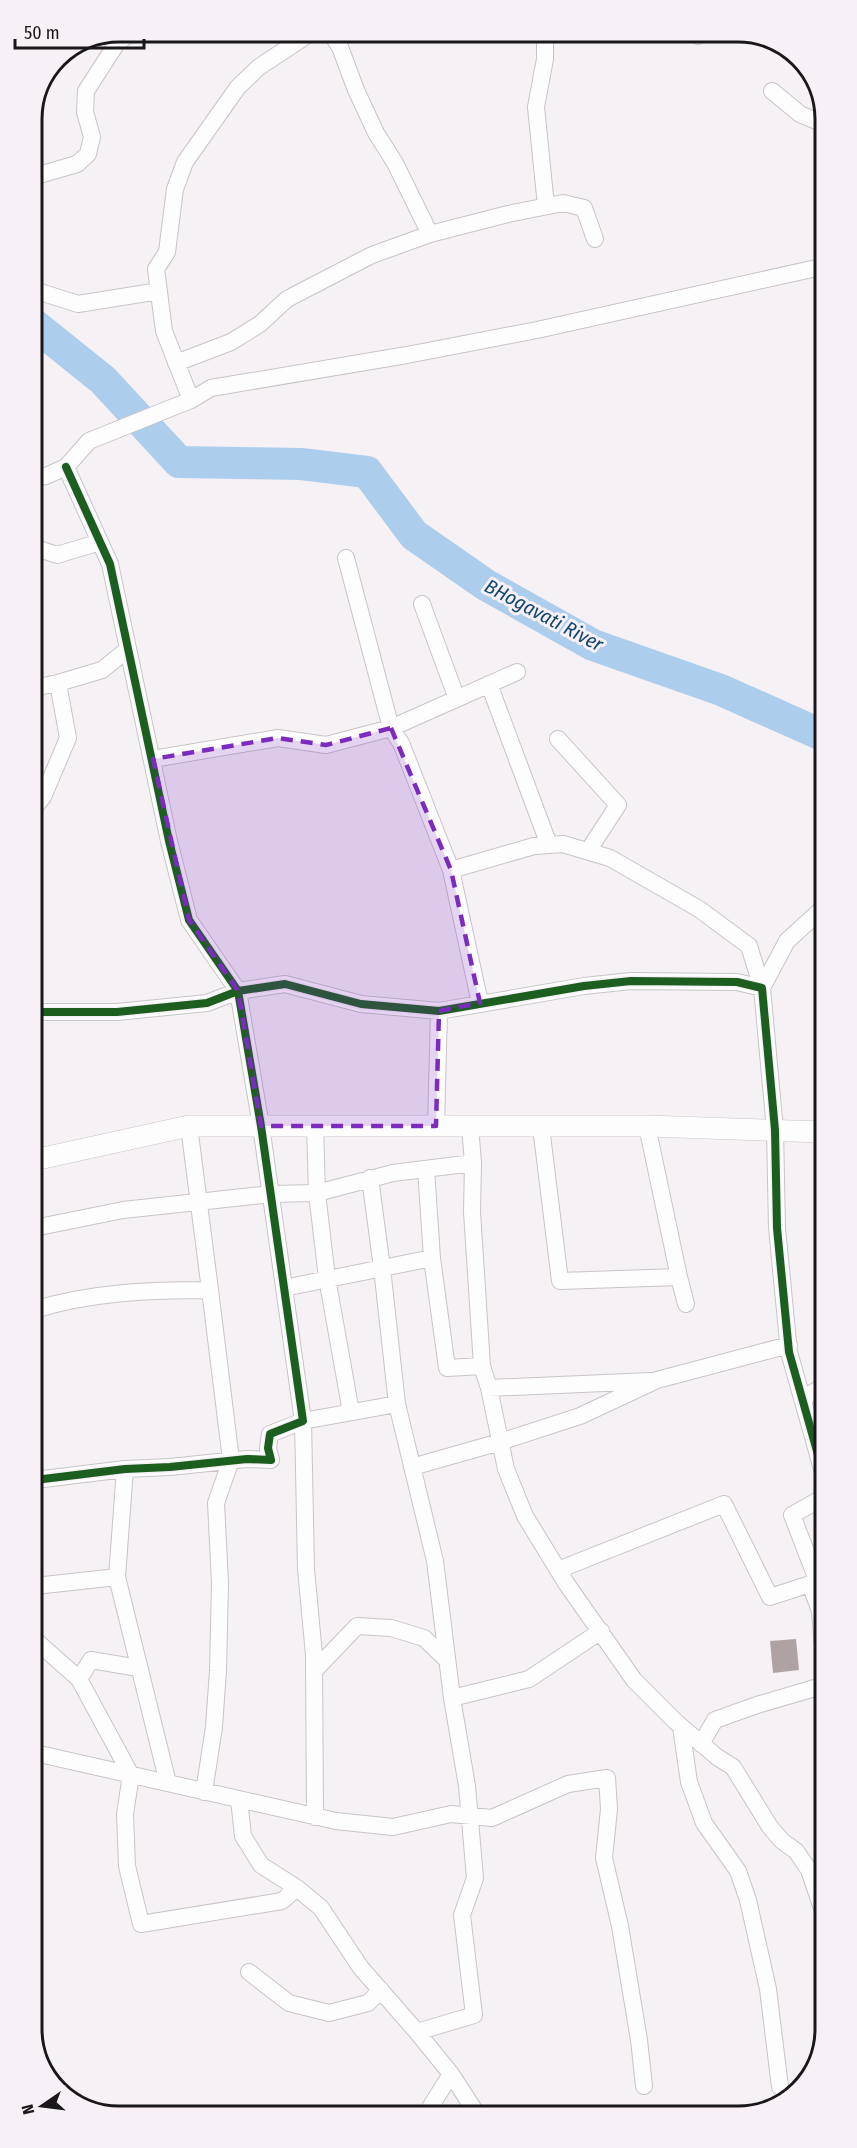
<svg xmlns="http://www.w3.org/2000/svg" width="857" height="2148" font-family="'Fira Sans Condensed',sans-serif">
<rect width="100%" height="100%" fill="#f6f1f5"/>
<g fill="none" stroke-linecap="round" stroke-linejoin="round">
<path stroke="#accdeb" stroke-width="32" d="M32,323L103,380L179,462L301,464L367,472L414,535L486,585L593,645L721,690L822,735"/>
</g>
<path fill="#afa2a2" d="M796,1639L799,1670L773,1673L770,1641Z"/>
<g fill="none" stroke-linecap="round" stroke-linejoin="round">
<g stroke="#c8c4c7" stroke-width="18">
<path id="minor" d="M330,32L340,47L356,90L376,133L395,163L430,234
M545,32V59L536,107L546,206
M698,32V36
M772,91L800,114L821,123
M32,177L77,164L88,154L92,137L85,112L86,91L117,43L132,32
M32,286L37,291L78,304L159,291
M176,363L231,342L260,324L287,299L372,255L430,234L508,214L563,203L584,208L595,239
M191,400L164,331L156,269L167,252L175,189L185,162L238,87L259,67L312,32
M66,467L110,564L169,841L189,920L238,991L285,984L361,1004L439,1011L584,986L631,981L737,982L762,988L775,1130L777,1228L789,1352L824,1476
M32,478L46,476L66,467L89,441L191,400L211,388L407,355L537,330L821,267
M33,547L57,555L100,542
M346,558L391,728L517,672
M422,604L457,699
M489,684L549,845
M33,688L58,683
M558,739L618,805L588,851
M153,759L278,738L326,745L391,728L401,743L451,870
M33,809L43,797L68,738L58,683L102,670L128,649
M762,988L787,941L823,908
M480,1003L451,870L534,846L563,844L610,858L699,909L749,946L762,988
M34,1012H117L207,1003L238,991L261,1126L303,1421L270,1434L268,1448L271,1460L247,1459L170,1467L125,1469L35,1480
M315,1126L317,1193L327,1278L351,1412
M436,1126L439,1011
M647,1126L679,1277L686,1304
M541,1127L560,1281L679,1277
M473,1163L472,1212L482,1366L489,1388L506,1469L525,1516L566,1583L634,1680L676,1722L717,1757L733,1767L770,1827L782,1841L796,1851L809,1870L825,1917
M426,1169L432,1258L447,1368L482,1366
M370,1178L382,1268L397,1404L435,1561L452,1698L467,1786L475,1878L462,1915L474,2015L417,2032
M34,1228L123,1210L271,1194L317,1193L393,1173L473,1163L470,1126
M284,1288L432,1258
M34,1310C91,1292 152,1290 210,1290L189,1126
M489,1388L650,1381
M802,1399L824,1386
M412,1467L500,1442L580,1416L657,1380L789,1345
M824,1497L792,1515L814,1572H824
M558,1570L724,1504L770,1597L810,1584L820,1611L825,1671
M117,1577L125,1469
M35,1586L117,1577L168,1783
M35,1640L79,1679L131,1775L125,1814L127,1866L141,1924L282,1901L297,1888
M314,1671L357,1626L391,1628L424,1638L447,1660
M79,1679L91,1660L139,1668
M452,1698L529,1679L601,1631
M681,1727L689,1782L704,1823L738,1871L748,1900L768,1989L780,2087
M701,1744L715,1720L757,1705L825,1685
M35,1753L336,1821L393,1827L451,1814L492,1818L568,1784L607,1778L609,1809L604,1858L620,1926L639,2040L644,2086
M204,1792L214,1727L218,1671L220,1583L216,1503L231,1460L210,1290
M239,1800L243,1836L261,1865L297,1888L321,1908L361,1968L417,2032L451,2074L477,2114
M315,1817L314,1655L306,1569L303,1421L397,1404
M249,1972L289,2003L329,2013L368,2003L381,1990
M426,2114L451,2074"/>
</g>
<g stroke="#c8c4c7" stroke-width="22">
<path id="tertiary" d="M34,1160L189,1126H647L823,1132"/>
</g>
<use href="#minor" stroke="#fefdfe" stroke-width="16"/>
<use href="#tertiary" stroke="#fefdfe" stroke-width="21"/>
<g stroke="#f7f0f6" stroke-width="11">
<path id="cycleway" d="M66,467L110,564L169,841L189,920L238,991L285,984L361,1004L439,1011L584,986L631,981L737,982L762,988L775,1130L777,1228L789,1352L824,1476
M34,1012H117L207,1003L238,991L261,1126L303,1421L270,1434L268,1448L271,1460L247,1459L170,1467L125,1469L35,1480"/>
</g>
<use href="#cycleway" stroke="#1b5e20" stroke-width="8"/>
</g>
<path fill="#7b2cbf" fill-opacity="0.2" stroke="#7b2cbf" stroke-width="4.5" stroke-dasharray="12 8" stroke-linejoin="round" d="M391,728L451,870L480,1003L439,1011L436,1126H261L238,991L189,920L153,759L278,738L326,745Z"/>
<g text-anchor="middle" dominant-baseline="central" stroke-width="6" stroke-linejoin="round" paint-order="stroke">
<g font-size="20" font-style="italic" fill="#0f476f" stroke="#f7f0f6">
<text transform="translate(544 615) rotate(28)">BHogavati River</text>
</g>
</g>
<path d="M0 0H857V2148H0ZM119 42H738A77 77 0 0 1 815 119V2029A77 77 0 0 1 738 2106H119A77 77 0 0 1 42 2029V119A77 77 0 0 1 119 42Z" fill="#f7f0f6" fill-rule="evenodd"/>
<path fill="none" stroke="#191719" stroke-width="3" d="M119 42H738A77 77 0 0 1 815 119V2029A77 77 0 0 1 738 2106H119A77 77 0 0 1 42 2029V119A77 77 0 0 1 119 42Z"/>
<g transform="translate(42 2106) rotate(256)" stroke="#f7f0f6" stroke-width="4.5" paint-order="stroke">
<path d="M0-4.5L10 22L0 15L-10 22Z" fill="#191719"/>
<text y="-9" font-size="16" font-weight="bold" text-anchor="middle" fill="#191719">N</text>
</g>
<path d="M15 39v9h129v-9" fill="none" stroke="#191719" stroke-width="3"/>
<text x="24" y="39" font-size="18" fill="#191719" stroke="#f7f0f6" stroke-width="4.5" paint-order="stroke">50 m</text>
</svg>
